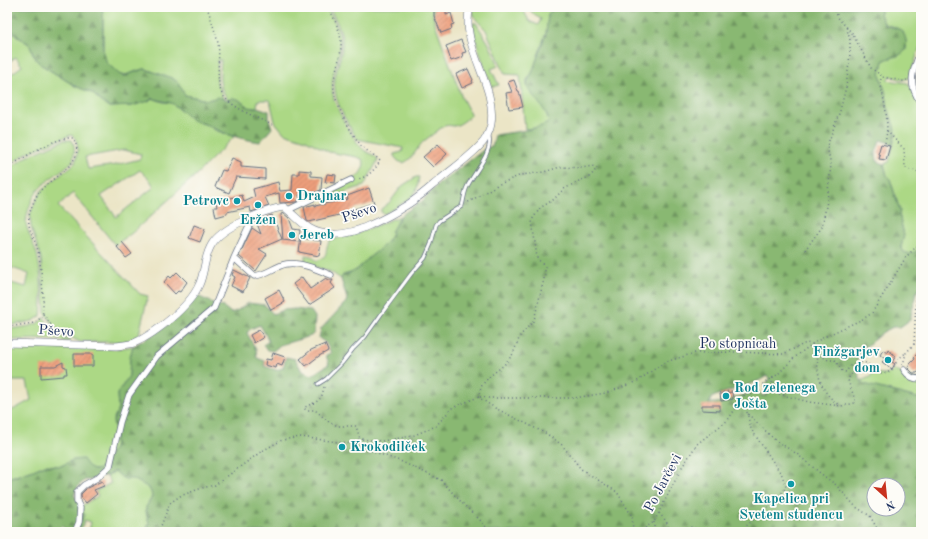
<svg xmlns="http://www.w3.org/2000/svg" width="928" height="539" font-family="'Old Standard TT',serif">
<defs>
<pattern id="forest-firs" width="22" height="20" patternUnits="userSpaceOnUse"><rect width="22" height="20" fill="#89b872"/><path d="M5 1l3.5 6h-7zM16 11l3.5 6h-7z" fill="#6f9661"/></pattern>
<pattern id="building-hatch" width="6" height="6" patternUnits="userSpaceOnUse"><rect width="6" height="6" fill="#ee9f7c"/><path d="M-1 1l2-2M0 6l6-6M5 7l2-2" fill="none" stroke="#c08269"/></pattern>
</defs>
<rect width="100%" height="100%" fill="#fdfcf7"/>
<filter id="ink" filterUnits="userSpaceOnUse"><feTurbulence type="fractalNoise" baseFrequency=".025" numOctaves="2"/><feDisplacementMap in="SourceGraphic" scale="8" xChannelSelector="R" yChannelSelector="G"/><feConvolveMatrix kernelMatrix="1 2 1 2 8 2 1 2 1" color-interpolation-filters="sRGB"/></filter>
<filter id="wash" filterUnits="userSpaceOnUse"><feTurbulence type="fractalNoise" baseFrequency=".012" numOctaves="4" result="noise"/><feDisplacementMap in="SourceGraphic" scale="16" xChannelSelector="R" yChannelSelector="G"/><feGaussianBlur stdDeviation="0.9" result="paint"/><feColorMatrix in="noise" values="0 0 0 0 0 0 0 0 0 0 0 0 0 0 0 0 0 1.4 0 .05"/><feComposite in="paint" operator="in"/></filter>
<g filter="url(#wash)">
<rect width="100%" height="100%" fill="#ebe5c6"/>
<path fill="#acd885" stroke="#648472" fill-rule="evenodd" d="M101,7H327C332,18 340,29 340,41C341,62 328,75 334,99C337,110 355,143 364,150C369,154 375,154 378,160L364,186L332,196L330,192C343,185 362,180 364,163L362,159L357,157L329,152L306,140L284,133L275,122L270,100H258L257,107C245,112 242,94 228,100C217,83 220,79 221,60H218L217,82L224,100L220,98L207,100L185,95C177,82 175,79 160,75C155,73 151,70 145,69C139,69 131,74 124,75C114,76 104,60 103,52V13Z
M329,7H434L433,16L437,29L462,98L471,115C467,119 459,126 453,126C449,125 445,125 441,128C436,132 429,137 424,141C416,148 414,159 403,163L398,161L394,156V154L402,152L403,148L357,139C349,125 337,108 335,91C332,75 342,60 342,45C343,31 335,19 329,7Z
M473,7H522L529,21L538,25L541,19L534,15L528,7H555L548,15L546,33L532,73L527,80V86C534,98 547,107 549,122C543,128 533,128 525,129L520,75L505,74L486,30L474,17Z
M882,7H921V44L909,78L903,80L890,76L887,80L908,83L921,106V249L910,254L904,252L901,247L904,235L899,214L900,211L890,179L887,176L884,164L889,162L896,133L888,107L886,94L880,75L883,61L906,50C907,42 905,34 898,29C891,23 885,29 881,17C880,13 880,11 882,7Z
M473,23H476L488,42L497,61L498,66L491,69L499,85L492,87C485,66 475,45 473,23Z
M7,29L12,31L17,36L29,44L35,58L40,64L75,86L92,93L103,103L109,107L132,106L152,98L163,102L172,103L191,119L206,124L215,130L234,137L197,174L132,233L115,245L73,193L58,206L140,294L148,296L139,334L137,337L130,340L119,342H80L57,330L45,313L41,258L31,227L30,215L35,202L42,190L75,163C78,153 80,142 72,135L68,136L27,153L7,166V77L22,66L16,57L7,63ZM124,150L141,154L140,159L116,165L88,169L85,157ZM140,170L150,180L154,187L116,217L101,196Z
M64,140H72C76,147 74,153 73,161C61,172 45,180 36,193C31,201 27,212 26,222C26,229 35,246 37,254C41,270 43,299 41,316L33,321L7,326V282L26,287L29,274L7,266V170L26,157Z
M416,177H419C418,181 418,187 416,191C413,198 392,210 384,214L381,212V209L390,202L402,186Z
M400,216L391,232L392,233C387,244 381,249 371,256C361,265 359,272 343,275L341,279L331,272L305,263V255L311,256L317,261C331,255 323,251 330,240L353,235Z
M44,317C52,331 56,333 70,341L68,342L55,339L7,340V329C19,327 37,328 44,317Z
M7,346L116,349L133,346L130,357L129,376L117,394L118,409L113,421L116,429L114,450C108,453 109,457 106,463C96,477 85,466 73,460L61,466L45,465L31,471L7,478V413L31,400L27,381H7Z
M894,370L915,380H921V399L864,384L861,381L870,377L873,373L883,374L891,373Z
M115,471C117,474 121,477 125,478C128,479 131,478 134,479C140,481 152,488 152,495C152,500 146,504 146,509C145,519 153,520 145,532H89L91,522L85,520L79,532H77L84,515L81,506L98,496L96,491L111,483L107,476Z"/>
<path fill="url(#forest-firs)" stroke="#527468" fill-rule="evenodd" d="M7,7H101L103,13V52L107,63L119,74L123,76L144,69L148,70L172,78L178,82L185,95L207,100L218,97L228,100L233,98L238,99L249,107L253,108L257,107L269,111V119L272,128L260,142C240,139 224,134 207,125C202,123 197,122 192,120C186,116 180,108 173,104C170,102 157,100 152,98L149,101L132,106L109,107L103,103L92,93L75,86L40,64L35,58L29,44L17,36L12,30L7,29Z
M555,7H882L880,14L885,25L902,30C906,37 910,49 901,54C896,58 889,57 883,61L880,75L886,94L888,107L896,133L893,144L880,140L876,153L877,161L884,164L887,176L890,179L900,211L899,214L904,235L901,247L904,252L910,254L921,249V286L916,293L910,320L900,327H893L883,332L859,352L857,360L859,367C856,373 860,379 864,384L921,399V532H145L149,524L146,510V507L152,497L151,492L149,488L133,479H125L121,477L115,471L107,476H100L91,480H85L78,486L74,495L81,506L84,515L77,532H67L62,526L54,532H7V478L31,471L45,465L61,466L73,460L83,459C90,469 95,476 105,463C109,458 108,453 114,449L116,429L114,427L113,421L118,409L117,394L129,376L130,357L133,346C157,333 182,318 197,296L225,308L231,313L238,310L248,303L265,305L273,314L283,310L295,309L311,311L315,317L314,333L311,336L280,345L273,351L268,350L263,345L269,341L260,325L250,329L247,333L256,350L257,358L265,361L264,366L276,370L283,368L286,357L295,359L302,371L312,375L329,364L326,355L331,353L326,343L319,338L321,329L346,302L347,299L341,279L343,275C359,272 360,265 371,256C380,249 387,244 392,233L391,232L401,215L421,202L439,184L464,165L482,151L493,145L495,135C507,133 542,129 549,122C547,107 527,94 527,82L532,73L546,33L548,15ZM767,376L770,379L764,386L767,395L763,396L758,391C744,393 722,405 710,403L711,398C729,389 750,387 767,376ZM874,485H898V509H874Z"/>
<g id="blocks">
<path fill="url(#building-hatch)" d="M434,7H446V15L451,13L454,24L451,25L452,29L441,33L434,16Z
M461,40L466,52L462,53L463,57L451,61L446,46Z
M468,69L473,80L472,81L473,83L462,88L456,74Z
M514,80L518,91H519L523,107L509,109L506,93L512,92L508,82Z
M438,144L447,154L433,167L423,157Z
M881,144L890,146L886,160L879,159L880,155L878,154Z
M232,158L241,162V167L265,169V179L236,177L229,193L215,187L222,170L226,171Z
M299,170L311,171V176L322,177L321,190L316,192L299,195L300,200L296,202L280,203L279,193L265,197L269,206L251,212L250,207L227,212V214L216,217L214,207H217L216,202L242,195L244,202L255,197L253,189L278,182L280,191L292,190L293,174H299Z
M327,174L336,175L335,183L325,182Z
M369,188L374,203L351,210L352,212L309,222L307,221L304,207L315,204V206L348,199L347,196Z
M283,213L289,218L293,229L300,230L299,242L283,240L281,214Z
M272,215L282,239L259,249L267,254L256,271L239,256L252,228L261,234L256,221Z
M194,225L205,229L200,242L189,238Z
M301,238L321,241L319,256L299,252Z
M122,242L132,254L126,258L117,247Z
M234,270L250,278L243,292L231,286L235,277L232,275Z
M177,272L187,282L180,292L178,291L175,294L164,282L169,276L171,278Z
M302,277L310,289L326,278L329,280H333L331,283L335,288L309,305L293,284Z
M279,290L285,302L271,310L265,298Z
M259,330L264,337L254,343L250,335Z
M325,344L328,351L319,356L306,366L300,359L311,350Z
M883,350L887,353L888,350L896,356L892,362L895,364L892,369L882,362L885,359L880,355Z
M921,350V369L917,373H913L908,368L910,364L915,359L914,357Z
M273,353L285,357L282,366L277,364L276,368L265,365L266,359L271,360Z
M74,354H93V366H74Z
M63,362V366L66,367L67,374H64V376L41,378V366H55Z
M732,392L733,399L721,401L720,394Z
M702,405H720V411L702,410Z
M102,481L104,486L94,490L97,494L86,503L81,497V494L87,488Z"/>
</g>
</g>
<g filter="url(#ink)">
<use href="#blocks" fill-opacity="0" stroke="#646f82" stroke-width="1"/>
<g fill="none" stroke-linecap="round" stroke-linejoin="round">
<g stroke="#646f82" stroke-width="4.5">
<path id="service" d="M318,384L326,379L342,363L353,349L365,337L382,313L411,274L425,258L431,244L436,225L439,221L462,206C464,200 464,193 467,187C474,172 493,153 489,136"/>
</g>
<g stroke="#646f82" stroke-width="7">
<path id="minor" d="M921,51C912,71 907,84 921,103
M288,210L351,180
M234,258L254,276C267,275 275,266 286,264C299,261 319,270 331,275
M904,370C909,377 913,379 921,379
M75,532L79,522L80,508L77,502V492L84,485L97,478L110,466L120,422L129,395L157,356L214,308L234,258L253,217"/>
</g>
<g stroke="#646f82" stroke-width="8">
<path id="tertiary" d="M7,343L116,346C121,345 128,345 134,343C155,334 190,306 199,285C205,272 204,256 212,244C222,227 264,210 284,207C300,219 307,233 329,234C343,235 358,231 370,225C381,220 392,215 402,208C415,201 427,190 438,181C453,168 472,156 484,141C487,136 490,130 491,124C497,84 459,46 470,7"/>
</g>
<path stroke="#646f82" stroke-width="1.5" stroke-dasharray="1 3" stroke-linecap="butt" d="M207,7C211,19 215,31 218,43C221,59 213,87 226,99C238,110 258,118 272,125
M328,7C335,20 342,33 341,48C340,62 332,76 334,90C335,104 352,135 361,145C367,152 374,154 380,161C376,169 367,178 357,179
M833,7L839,19L852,33L871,68L882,76
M887,131L904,149L905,167L907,169L917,171L920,177C919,185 915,194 921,201
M885,143C890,122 884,102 880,81L882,77L903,81L907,80
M7,168C22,159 55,136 73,138C88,161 55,175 43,188C37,193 34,201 31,209C25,225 32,232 37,247C41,261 45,304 42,317L34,323L7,327
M805,250L822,227L827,201L831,165L827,146L840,111L846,87L850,54V40L846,26
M43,314L56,332L67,338
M812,344L818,350C816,373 819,391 840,406
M914,345L916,301L921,283
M817,353L828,360H835L842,371L846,372L850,366L863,362L869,364
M903,365L906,353L921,336
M773,378L771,387L779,394L809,402L841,406L855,403C855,395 849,387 848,379L856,368L870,365L869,371C900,378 887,365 906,353
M324,387C323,390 323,394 321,397C318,403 309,404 304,408L306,410H315L329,422L338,426H356L360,439
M719,393L760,385
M478,397L495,408L547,434L562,445L581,469L617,492L632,516L633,532H639L654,522L682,467L697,444L728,420L745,394L755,389
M480,397L489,398H574L606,393L636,382L665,362L695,353L738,352L783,354L806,343L812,344
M748,414L775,440L797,454L820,473L836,485L856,507L870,516L879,532
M352,444L400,461L441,480L462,503L482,522L490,532
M659,513L666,521L669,528C685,532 686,521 702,532
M654,522V532
M157,532L161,526L170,503L180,496L202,488L215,485L262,451L282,440L301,437L352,444L360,439L382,441L412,436L436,426L452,408L478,397L482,385L490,376L504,365L513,354L520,336L534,320L545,275V267L537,258L532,220L540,208L553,200L564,189L581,180L590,177L597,168L592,166L582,168L560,167L544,172L521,175L497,185L467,203
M742,532L744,528L779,497L786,487L782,475L751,429L745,404L755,389L777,375L794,358L812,344L828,335L863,319L872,313L906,257L921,242"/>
<use href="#service" stroke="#fff" stroke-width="3"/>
<use href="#minor" stroke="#fff" stroke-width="5.5"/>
<use href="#tertiary" stroke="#fff" stroke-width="7"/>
</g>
</g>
<g fill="#0f9aa8" stroke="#fdfcf7" stroke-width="1.5">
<circle cx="289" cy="196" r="4"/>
<circle cx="237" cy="201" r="4"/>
<circle cx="258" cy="205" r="4"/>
<circle cx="292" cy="235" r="4"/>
<circle cx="888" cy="360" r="4"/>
<circle cx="726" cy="396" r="4"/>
<circle cx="342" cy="447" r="4"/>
<circle cx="791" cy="484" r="4"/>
</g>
<g text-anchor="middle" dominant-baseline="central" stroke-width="3.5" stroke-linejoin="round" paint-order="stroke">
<g font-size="14" font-weight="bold" fill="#0d838f" stroke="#fdfcf7" text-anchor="start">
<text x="297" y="196">Drajnar</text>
<text x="229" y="201" text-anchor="end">Petrovc</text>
<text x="258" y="220" text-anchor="middle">Eržen</text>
<text x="300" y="235">Jereb</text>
<text x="880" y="352" text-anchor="end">Finžgarjev<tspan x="880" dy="16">dom</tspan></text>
<text x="734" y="388">Rod zelenega<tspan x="734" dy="16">Jošta</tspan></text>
<text x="350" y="447">Krokodilček</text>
<text x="791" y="499" text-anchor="middle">Kapelica pri<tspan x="791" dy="16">Svetem studencu</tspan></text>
</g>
<g font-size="14" fill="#1b2f5e" stroke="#fdfcf7">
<text transform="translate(359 213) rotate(-19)">Pševo</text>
<text transform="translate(56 331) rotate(4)">Pševo</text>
<text x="738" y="344">Po stopnicah</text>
<text transform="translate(663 483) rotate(-62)">Po Jarčevi</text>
</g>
</g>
<rect width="928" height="539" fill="none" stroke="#fdfcf7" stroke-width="24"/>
<g transform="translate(886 497) rotate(153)"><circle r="19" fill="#fdfcf7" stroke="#a3aaba"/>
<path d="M0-3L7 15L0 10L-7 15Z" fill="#c8321e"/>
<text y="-6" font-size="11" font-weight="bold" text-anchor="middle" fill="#1b2f5e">N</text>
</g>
</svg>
